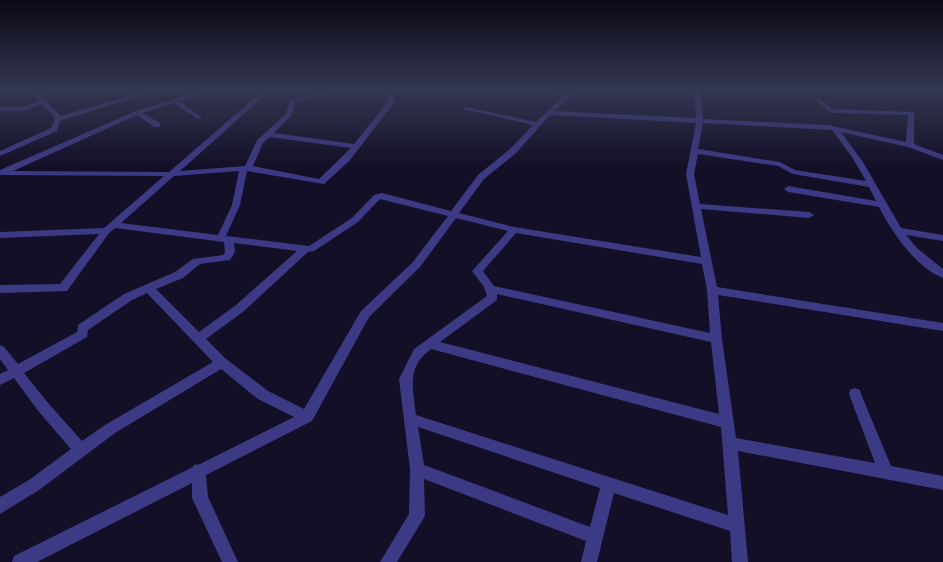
<svg xmlns="http://www.w3.org/2000/svg" width="943" height="562" font-family="Montserrat,sans-serif">
<rect width="100%" height="100%" fill="#130f26"/>
<g fill="none" stroke-linecap="round" stroke-linejoin="round">
<path fill="#3d3a85" fill-rule="evenodd" d="M38,89H44L42,97L61,116L152,89H161L60,121L57,131L0,156V151L51,128L55,118L42,104L24,111H0V107H23L39,101L36,97Z
M209,89H218L180,101L201,117V119H197L174,103L143,113L160,123V127H154L137,115L13,171L169,172L265,89H272L180,171L245,166L257,140L286,114L290,100L338,89H349L295,102L292,115L274,133L354,144L389,100L379,89H385L396,100L350,160L324,184L247,171L240,205L226,236L309,246L352,218L374,195L382,193L451,211L478,175L510,149L533,125L463,109L466,107L536,122L565,95L531,91L528,89L569,92L572,89H579L554,111L696,118L694,89H700L703,119L828,125L906,142L908,115L831,113L815,100L820,99L833,109L914,112V144L943,155V160L908,147L841,132L863,162L901,228L943,235V241L906,235L918,249L943,269V278C915,267 892,232 879,207L788,192L784,189L788,186L876,201L869,187L793,174L778,166L698,154L694,174L700,204L809,212L814,215L809,218L701,209L717,287L943,323V331L718,295L722,339L736,438L875,463L849,394L850,390L855,388L860,390L861,394L891,466L943,476V490L738,451L748,562H732L730,531L614,493L597,562H581L586,541L424,479L425,516L422,521L397,562H380L409,514L410,469L399,379L414,349L487,296L484,287L472,271L508,231L456,218L420,267L369,317L312,421L206,475L208,497L238,562H222L192,498V483L37,562H12L14,556L193,467L194,465L200,464L294,417L258,399L221,369L115,433L39,490L0,514V497L29,480L71,449L39,412L14,378L0,385V374L8,370L0,359V345L4,347L18,364L77,332L78,325L124,294L175,272L193,259L223,255L225,252L224,242L115,228L109,233L67,291L0,293V285L60,284L99,234L0,238V232L104,228L164,176L0,175V170L136,111ZM550,115L696,123L686,174L701,257L514,227L459,213L484,179L516,153ZM703,123L832,130L852,157L866,181L795,170L780,162L698,149ZM270,137L351,148L319,179L253,166L263,143ZM239,171L232,205L218,235L121,223L174,176ZM380,199L448,216L412,263L361,311L304,409L268,391L226,359L206,339L244,311L308,252L314,251L358,222ZM516,233L702,264L707,290L710,333L494,286L483,271ZM234,243L297,251L236,305L199,332L156,289L183,278L200,264L230,260L235,252ZM147,293L213,362L105,425L82,441L49,404L24,373L87,337L88,330L132,300ZM497,294L711,342L719,414L440,342L497,300ZM431,349L721,427L728,515L416,415C413,389 406,367 431,349ZM418,427L600,488L590,527L424,465Z"/>
</g>
<linearGradient id="sky" x2="0" y2="1"><stop stop-color="#0a0815"/><stop offset="0.53" stop-color="#333752"/><stop offset="1" stop-color="#333752" stop-opacity="0"/></linearGradient>
<rect width="943" height="167" fill="url(#sky)"/>
</svg>
